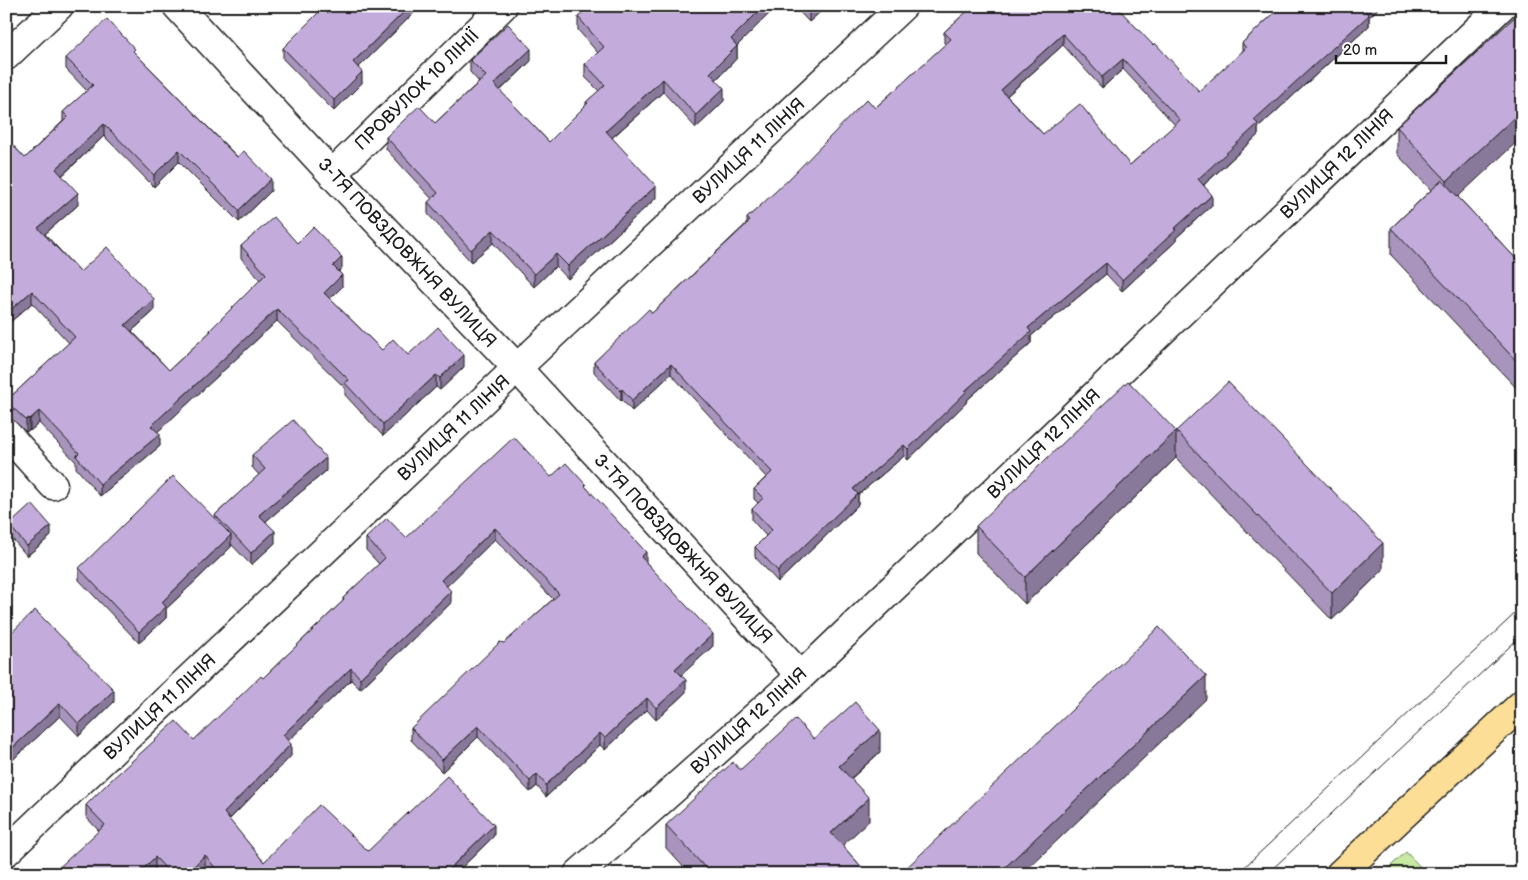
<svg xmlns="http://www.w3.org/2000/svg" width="1528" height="880" font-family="'Balsamiq Sans',sans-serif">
<rect width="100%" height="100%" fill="#fff"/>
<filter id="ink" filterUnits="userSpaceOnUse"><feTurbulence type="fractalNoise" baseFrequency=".02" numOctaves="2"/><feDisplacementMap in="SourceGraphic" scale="10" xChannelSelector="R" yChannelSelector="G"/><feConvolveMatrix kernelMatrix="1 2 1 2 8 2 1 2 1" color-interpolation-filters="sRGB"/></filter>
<g filter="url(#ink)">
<path fill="#c7e9a2" stroke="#72825f" d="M1406,852L1427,874H1382Z"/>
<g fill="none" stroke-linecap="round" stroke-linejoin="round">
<g stroke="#1c1c1c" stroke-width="31">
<path id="minor" d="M177,6L332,174L517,368L801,676
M6,56L59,6
M332,174L503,6
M6,433L53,485
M6,852L517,368L903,6
M578,874L801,676L1502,6"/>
</g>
<g stroke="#1c1c1c" stroke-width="31">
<path id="major" d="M1340,874L1522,704"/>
</g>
<use href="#minor" stroke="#fff" stroke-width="28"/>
<use href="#major" stroke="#fcde96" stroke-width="28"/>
<path stroke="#1c1c1c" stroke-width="1" d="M1237,874L1522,607
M1267,874L1522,635"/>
</g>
<path fill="#a894bc" stroke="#1c1c1c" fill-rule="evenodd" d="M316,6H421L358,68L362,83L334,111L283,59V48L320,11Z
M580,6H790L781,14L775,8L737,45V58L716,80L724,101L696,128L663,92L612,138L656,198L568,279L556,266L534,287L493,243L471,262L428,214V202L432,199L386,149V137L435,123L479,82L470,72V60L531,61L500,91L549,142L586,105V102L599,91L585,77V64L598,53L578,30V17L584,12Z
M794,6H827L809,22Z
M973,6L1153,45L1199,91L1242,53V43L1282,6H1381L1369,17V26L1258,128V135L1204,185L1212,205L1176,238V241L1122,291L1106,274L1031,336V343L966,401V403L908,460L904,456L858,495V505L778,582L755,557V547L766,536L752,520V509L758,503L754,499V489L766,477L671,374L632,411L622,400L621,401L594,372V362L652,313L747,223V218L875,108L946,44L944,43V32ZM1063,45L1102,88L1123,69L1175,125L1130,165L1043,134L1007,96Z
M1522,10L1458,197L1522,265V394L1391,255V228L1431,190L1397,154V127Z
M135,53L271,191L239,222L179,162L154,187L104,136L62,176L78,205L45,234L80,272L154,311L132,331L169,370L210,332V330L260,280L241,258V246L297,243L342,268L339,272L342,287L330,299L382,350L464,367L440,390L436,387L383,436L345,395V388L277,321L157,432L160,446L100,496L76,468V462L39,423L30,431L29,430L26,432L11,418L6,419V401L69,343L32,303L6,326V138L25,158L63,121V112L87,91L66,69V58Z
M1176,431L1383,570L1332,620L1176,458L1025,604L976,553V526Z
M252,455L326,471L266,521L275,543L251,565L231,544V547L166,609V618L139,643L79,580V568L215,519V515L259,475L252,467Z
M551,477L586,487L713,646L681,675L686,692L656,720L647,710L605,750L600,745L546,797L537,786L530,792L478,737L442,772L411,740V728L553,599L495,539L446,586L451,603L360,689L351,680L288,741L291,756L229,820L264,862L368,851L494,836L455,874H211L205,866L197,874H160L155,869L99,831L86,817V805L194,740L263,678L343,601V598L379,564L366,550V538H406Z
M9,525L51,536L27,556L9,535Z
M6,638L114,702L79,736L60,716L6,766Z
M814,739L880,752L851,779L869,821L842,845L868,874H690L666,848V825L740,770Z"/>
<path fill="#887899" stroke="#1c1c1c" d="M410,6H421L353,73V62Z
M764,6H775V8L731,52V39Z
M781,6H790L781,14Z
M813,6H827L809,22V10Z
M1369,6H1381L1369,17V26L1258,128V135L1198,190V179L1254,120Z
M1063,34V45L1001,101V90Z
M737,46V58L710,86V73Z
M531,49V61L494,96V84Z
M1123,59V69L1102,88V77Z
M362,72V83L334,111V100Z
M663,79V92L606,143V131Z
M724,88V101L696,128V115Z
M1522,110V137L1447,207V181Z
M104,124V136L56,181V169Z
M179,150V162L154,187V175Z
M271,179V191L239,222V210Z
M656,186V198L568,279V266Z
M78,193V205L38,240V228Z
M1212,195V205L1176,238V241L1122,291V280L1174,229Z
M493,230V243L471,262V250Z
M556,254V266L534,287V274Z
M342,257V268L333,278V266Z
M1106,263V274L1031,336V343L966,401V403L908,460V449L1028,328Z
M342,275V287L324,305V293Z
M32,291V303L6,326V314Z
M154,299V311L125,337V325Z
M277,309V321L151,438V426Z
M464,355V367L440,390V378Z
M671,364V374L632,411V400Z
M436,375V387L383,436V424Z
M622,389V400L621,401V391Z
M39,411V423L30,431V419Z
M29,418V430L26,432V420Z
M1176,431V458L1025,604V577Z
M160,434V446L100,496V484Z
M904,445V456L858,495V505L778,582V571L853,489Z
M326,458V471L259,527V515Z
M51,526V536L27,556V546Z
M495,528V539L441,592V580Z
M275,531V543L251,565V553Z
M231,535V547L166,609V618L139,643V632L162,602Z
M1383,543V570L1332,620V593Z
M646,552V563L641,557Z
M451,591V603L360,689V678Z
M713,634V646L675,681V669Z
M351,668V680L283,746V735Z
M1206,676V699L1022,874H998Z
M686,680V692L656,720V708Z
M114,690V702L79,736V724Z
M647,698V710L605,750V738Z
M60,703V716L6,766V754Z
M478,726V737L442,772V760Z
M880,730V752L839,789V766Z
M600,733V745L546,797V785Z
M291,744V756L224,825V813Z
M537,774V786L530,792V781Z
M869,798V821L831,856V833Z
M494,825V836L455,874H444Z
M205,855V866L197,874H186Z
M155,857V869L150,874H138Z"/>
<path fill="#c3acdb" stroke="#1c1c1c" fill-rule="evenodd" d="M325,6H410L353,62L362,72L334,100L283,48Z
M590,6H764L731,39L737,46L710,73L724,88L696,115L663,79L606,131L656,186L568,266L556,254L534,274L493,230L471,250L428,202L438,193L386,137L419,106L435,123L486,76L470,60L508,24L531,49L494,84L549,142L588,103L586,102L605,85L585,64L604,47L578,17Z
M806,6H813L809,10Z
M973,6H1116L1153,45L1155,43L1199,91L1246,48L1242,43L1282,6H1369L1364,10L1369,15L1254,120L1258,124L1198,179L1212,195L1174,229L1176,230L1122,280L1106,263L1028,328L1031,332L965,391L966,392L908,449L904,445L853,489L858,494L778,571L755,547L772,530L752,509L763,498L754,489L772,472L671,364L632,400L622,389L621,391L594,362L649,309L652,313L750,221L747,218L789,179L867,99L875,108L951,39L944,32ZM1063,34L1102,77L1123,59L1180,120L1130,165L1080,104L1043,134L1001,90Z
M1522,10V110L1447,181L1397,127Z
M107,19L135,49L133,51L237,157L244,151L271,179L239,210L179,150L154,175L104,124L56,169L78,193L38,228L80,272L107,247L154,299L125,325L169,370L211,331L210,330L266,274L241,246L274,217L297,243L313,227L342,257L333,266L342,275L324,293L382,350L393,339L408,355L438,327L464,355L440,378L436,375L383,424L345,383L349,380L277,309L151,426L160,434L100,484L76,456L79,453L39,411L30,419L29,418L26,420L11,406L6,407V401L75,337L32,291L6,314V138L25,158L68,117L63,112L93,85L66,58Z
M1442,180L1522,265V367L1391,228Z
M1128,381L1176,431L1025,577L976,526Z
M1228,382L1383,543L1332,593L1176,431Z
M293,420L326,458L259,515L275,531L251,553L215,515L265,469L252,455Z
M514,437L551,477L566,463L586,485L585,486L646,552L641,557L713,634L675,669L686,680L656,708L647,698L605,738L600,733L546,785L537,774L530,781L478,726L442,760L411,728L500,642L504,643L559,594L495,528L441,580L451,591L360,678L351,668L283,735L291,744L224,813L264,862L319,805L368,851L447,776L494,825L444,874H220L205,855L186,874H171L155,857L138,874H52L105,825L86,805L110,781L176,721L194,740L261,676L263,678L344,600L343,598L385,558L366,538L387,518L406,538Z
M173,476L231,535L162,602L166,607L139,632L79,568Z
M32,504L51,526L27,546L9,525Z
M35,610L114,690L79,724L60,703L6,754V638Z
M1159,627L1206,676L998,874H900Z
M855,702L880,730L839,766L869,798L831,833L868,874H711L666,825L733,762L740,770L796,719L814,739Z"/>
</g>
<g text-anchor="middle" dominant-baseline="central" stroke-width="5" stroke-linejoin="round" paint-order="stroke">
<g font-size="18" fill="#1c1c1c" stroke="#fff">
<text transform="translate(417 90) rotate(-44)">ПРОВУЛОК 10 ЛІНІЇ</text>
<text transform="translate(749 151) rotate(-43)">ВУЛИЦЯ 11 ЛІНІЯ</text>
<text transform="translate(1337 164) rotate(-44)">ВУЛИЦЯ 12 ЛІНІЯ</text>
<text transform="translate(407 253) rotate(47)">3-ТЯ ПОВЗДОВЖНЯ ВУЛИЦЯ</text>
<text transform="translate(454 428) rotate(-43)">ВУЛИЦЯ 11 ЛІНІЯ</text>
<text transform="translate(1044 444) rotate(-44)">ВУЛИЦЯ 12 ЛІНІЯ</text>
<text transform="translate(683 549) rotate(47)">3-ТЯ ПОВЗДОВЖНЯ ВУЛИЦЯ</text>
<text transform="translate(160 707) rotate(-43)">ВУЛИЦЯ 11 ЛІНІЯ</text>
<text transform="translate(749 721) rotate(-42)">ВУЛИЦЯ 12 ЛІНІЯ</text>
</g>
</g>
<rect width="1528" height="880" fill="none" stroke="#fff" stroke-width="25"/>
<rect x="12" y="12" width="1503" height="855" fill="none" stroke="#1c1c1c" stroke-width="2" filter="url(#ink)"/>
<path d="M1336 55v8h110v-8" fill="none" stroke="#1c1c1c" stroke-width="2.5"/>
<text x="1343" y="55" font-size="15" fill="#1c1c1c" stroke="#ffffff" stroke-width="4" paint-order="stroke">20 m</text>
</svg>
